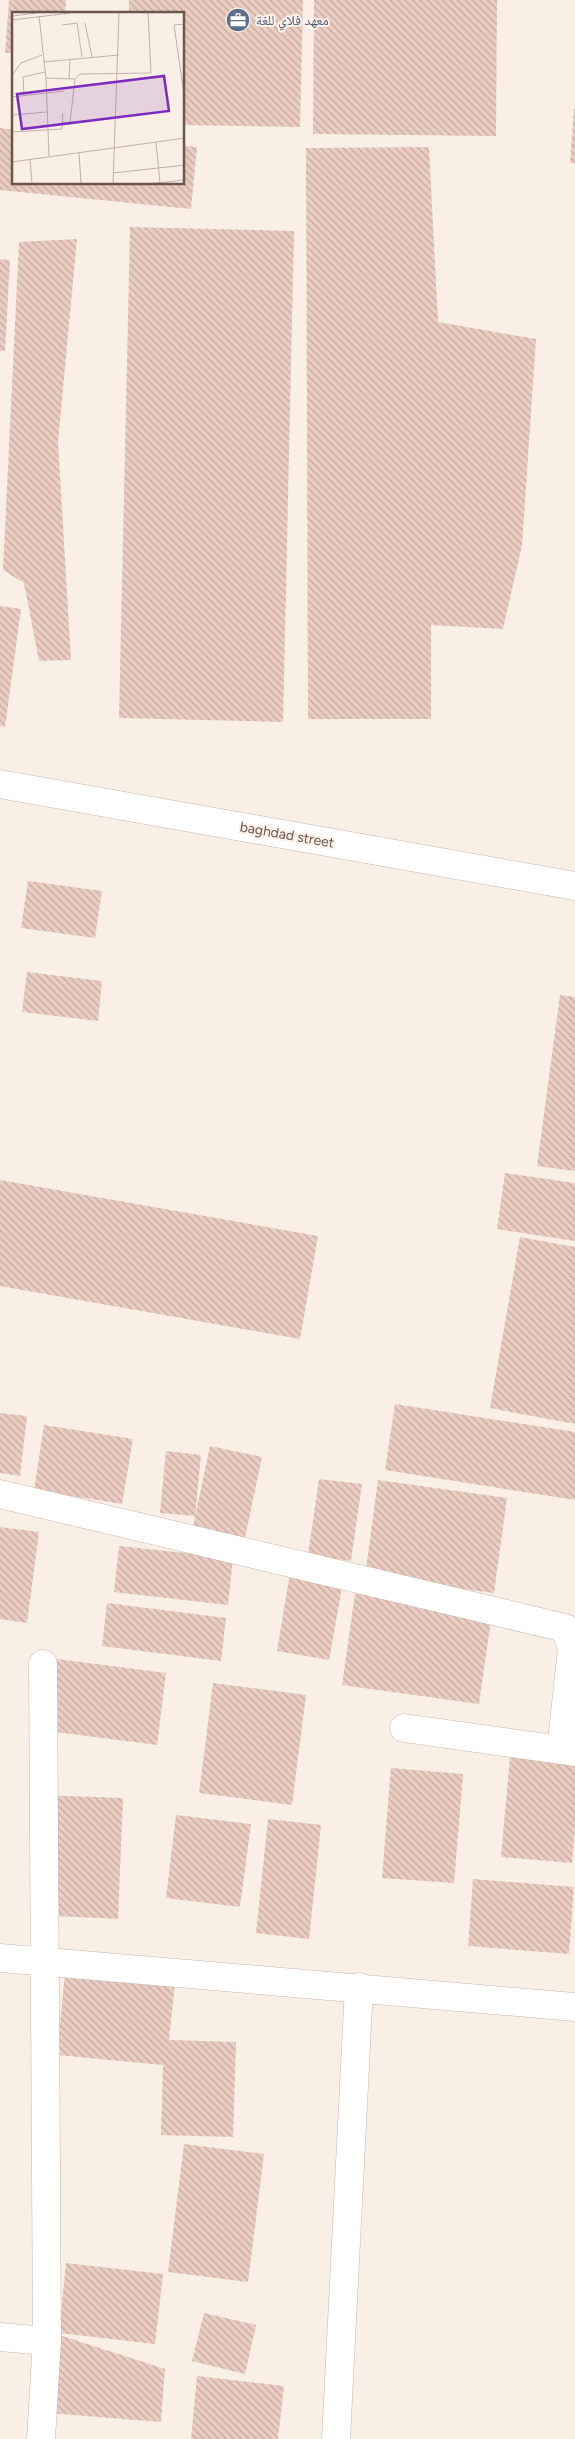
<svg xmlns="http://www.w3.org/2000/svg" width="575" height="2439" font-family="Figtree,'Noto Naskh Arabic',sans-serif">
<defs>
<pattern id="building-back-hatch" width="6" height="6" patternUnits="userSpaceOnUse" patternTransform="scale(1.25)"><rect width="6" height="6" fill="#ebcdc1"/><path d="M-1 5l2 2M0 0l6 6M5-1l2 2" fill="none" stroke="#c3a99f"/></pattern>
</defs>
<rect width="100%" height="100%" fill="#f9efe5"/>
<path fill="url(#building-back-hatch)" d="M9,0H66L65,14H14V53H5Z
M129,0H303L300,127L184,125V14H129Z
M314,0H497L496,136L313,134Z
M574,109H575V163H570Z
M0,128L14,130V184H184V146L197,147L191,209L0,190Z
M429,147L438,322L536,339L522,545L503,629L431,625V719H308L306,148Z
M130,227L294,231L283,722L119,718Z
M77,239L58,442L71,660L39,661L24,583L3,570L19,242Z
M0,259L10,260L5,351H0Z
M0,606L21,609L5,727L0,726Z
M28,881L102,891L95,938L21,928Z
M27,972L102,981L98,1021L22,1012Z
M560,995L575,997V1171L537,1166Z
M505,1173L575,1183V1241L497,1229Z
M0,1180L318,1236L300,1339L0,1286Z
M520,1237L575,1247V1424L490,1408Z
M395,1404L575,1432V1500L385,1470Z
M0,1413L27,1416L20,1476L0,1473Z
M44,1425L133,1439L122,1504L34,1490Z
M210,1446L262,1457L245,1538L193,1527Z
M166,1451L201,1455L195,1516L160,1513Z
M319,1479L362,1484L351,1561L308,1555Z
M378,1480L507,1498L494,1593L365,1576Z
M0,1527L39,1532L27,1623L0,1619Z
M119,1546L233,1558L228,1605L114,1592Z
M290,1573L343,1582L329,1660L277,1651Z
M355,1594L492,1613L479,1704L342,1685Z
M107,1603L226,1618L221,1661L102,1646Z
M49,1658L166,1673L157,1745L40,1730Z
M213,1683L306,1695L292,1805L199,1793Z
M510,1757L575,1763V1828L572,1863L501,1857Z
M391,1768L463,1774L454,1883L382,1878Z
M40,1795L123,1798L118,1919L34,1915Z
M176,1815L251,1824L240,1907L166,1898Z
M268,1819L321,1825L309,1939L256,1933Z
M473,1879L574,1887L569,1954L468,1946Z
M65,1973L175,1983L169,2040L236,2042L233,2137L161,2135L163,2065L57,2055Z
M184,2144L264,2154L248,2282L168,2272Z
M66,2263L163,2274L155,2344L59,2333Z
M204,2313L256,2325L245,2374L192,2361Z
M56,2334L165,2369L161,2422L48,2413Z
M197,2376L284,2386L278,2439H191Z"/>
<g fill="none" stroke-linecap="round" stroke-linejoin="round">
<g stroke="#c8b6ad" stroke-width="29">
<path id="minor" d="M0,784L575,886
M0,1494L565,1628L572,1649L561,1750
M404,1728L575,1752
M0,1958L575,2007
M0,2337L47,2341
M41,2439L47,2341L43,1664
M336,2439L359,1987"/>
</g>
<use href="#minor" stroke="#fff" stroke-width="28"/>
</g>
<defs>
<g id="office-disc" transform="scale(1.25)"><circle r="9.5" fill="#5c6f8a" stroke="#fcf3eb"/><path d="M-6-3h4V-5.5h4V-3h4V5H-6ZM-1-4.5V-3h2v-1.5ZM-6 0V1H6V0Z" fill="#fff"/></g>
</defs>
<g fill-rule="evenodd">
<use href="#office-disc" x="238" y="20"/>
</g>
<g text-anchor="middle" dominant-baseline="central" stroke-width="4" stroke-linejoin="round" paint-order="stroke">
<g font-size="14" fill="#4e5e75" stroke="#fcf3eb" text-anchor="start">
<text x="256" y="20">معهد فلاي للغة</text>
</g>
<g font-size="14" fill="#6e564e" stroke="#fcf3eb">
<text transform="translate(287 835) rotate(10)">baghdad street</text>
</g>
</g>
<g transform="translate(12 12)">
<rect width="172" height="172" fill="#f9efe5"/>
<path fill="none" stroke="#c1b2a9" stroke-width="1" d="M0,4L25,1M27,4L34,66L37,144M0,8L58,1M73,11L80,45M173,12L162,13L173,89M50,13L65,11L70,45M31,50L107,43M0,63L9,51L30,43M34,66L63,67M57,67L58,47M12,84L11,65L33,60M0,85L52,79M0,103L35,100M51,111L58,110L63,67L68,62L139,61L136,1M0,120L50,117L51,101M144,130L148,171M67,140L69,172M18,147L20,172M0,150L173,126M101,161L173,153M101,172L107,1M134,172L173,168"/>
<path fill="#7b2cbf" fill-opacity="0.15" stroke="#7b2cbf" stroke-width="2.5" d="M152,64L157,99L10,117L5,82Z"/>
<rect width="172" height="172" fill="none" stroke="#6e564e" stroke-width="2.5"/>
</g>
</svg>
